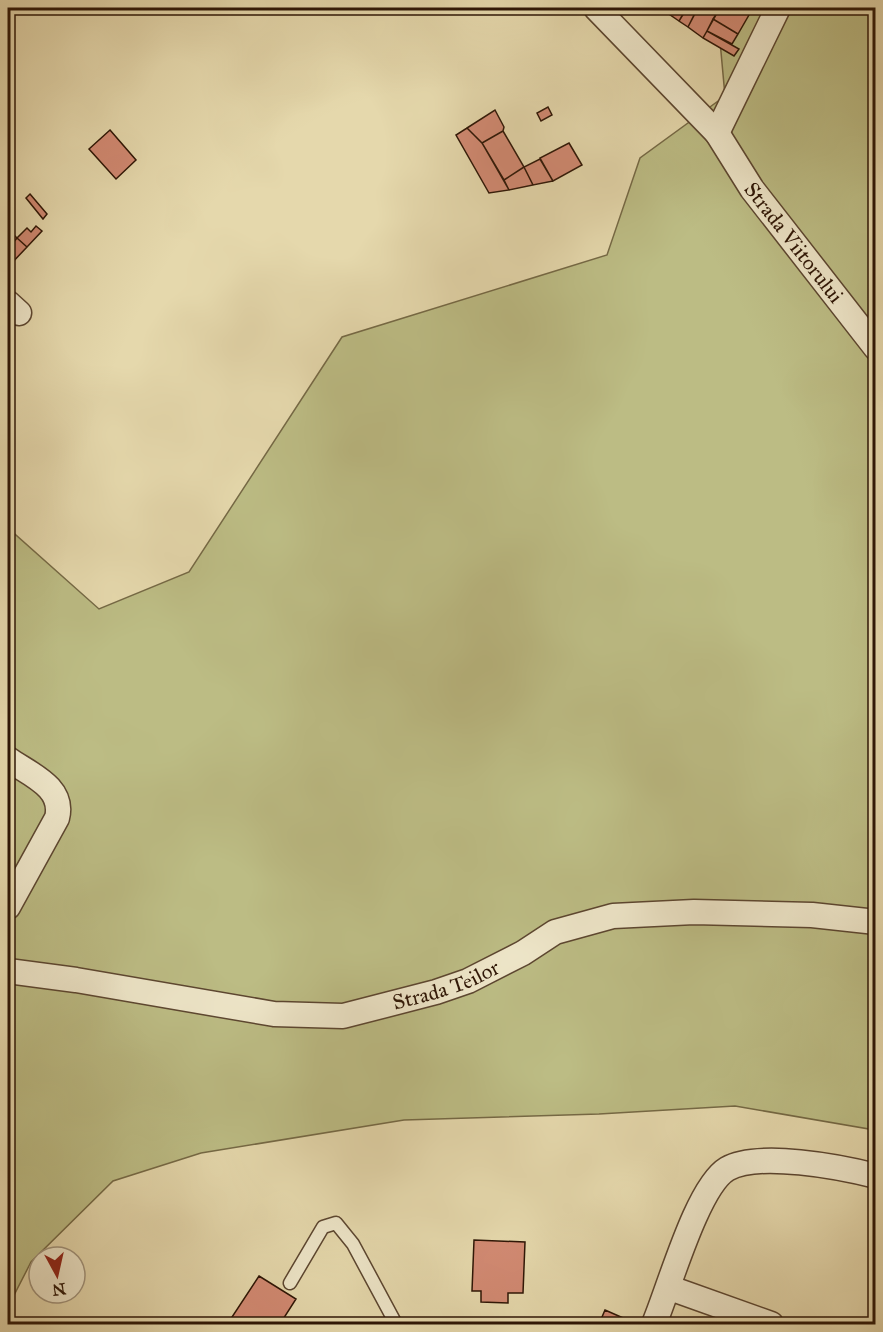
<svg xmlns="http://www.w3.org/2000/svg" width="883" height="1332" font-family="'IM FELL Great Primer',serif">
<rect width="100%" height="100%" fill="#e5d8ac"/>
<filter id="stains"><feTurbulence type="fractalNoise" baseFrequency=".00333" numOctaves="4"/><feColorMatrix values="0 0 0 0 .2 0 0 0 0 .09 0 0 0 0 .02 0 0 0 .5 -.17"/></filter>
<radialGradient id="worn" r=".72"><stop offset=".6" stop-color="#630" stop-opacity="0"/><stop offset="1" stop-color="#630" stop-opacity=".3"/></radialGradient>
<path fill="#bcbc84" stroke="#756945" stroke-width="1.5" d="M717,8H875V1130L735,1106L599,1114L404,1120L201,1153L113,1181L31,1262L8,1307V528L99,609L189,572L342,337L607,255L640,158L725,96Z"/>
<path fill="#d28a73" stroke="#2e1606" stroke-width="1.5" d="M669,8L684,12L679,21L666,12Z
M687,8L696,11L688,27L679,21Z
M698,8L716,15L703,38L688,27Z
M720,8H753L738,34L713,19Z
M713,19L738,34L732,44L707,31Z
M707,31L739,49L734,56L703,38Z
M548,107L552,115L541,121L537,113Z
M495,110L504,127L503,131L482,143L467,128Z
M467,128L482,143L509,190L489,193L456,135Z
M110,130L136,160L116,179L89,149Z
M503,131L524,167L504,180L482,143Z
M569,143L582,165L553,181L540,158Z
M540,159L553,181L533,185L524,167Z
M524,167L533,185L509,190L504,180Z
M30,194L47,214L43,219L26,198Z
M36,226L42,231L27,247L17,238L27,228L31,232Z
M8,229L17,238L8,249Z
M17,238L27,247L8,267V249Z
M474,1240L525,1242L523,1293H508V1303L481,1302V1291H472Z
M259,1276L296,1299L280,1324H244L232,1317Z
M605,1310L630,1321L629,1324H599Z"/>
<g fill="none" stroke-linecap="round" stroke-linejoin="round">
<g stroke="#5c4630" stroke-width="15">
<path id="service" d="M290,1283L323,1227L336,1223L353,1244L396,1324"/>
</g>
<g stroke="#5c4630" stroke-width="27">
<g id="minor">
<path id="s1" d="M596,8L717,133L752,189L876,348"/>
<path d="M717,133L778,8"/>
<path d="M8,303L19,313"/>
<path d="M8,759C29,774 65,787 57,818L8,907"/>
<path id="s2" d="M8,971L76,980L274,1014L343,1016L436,992L468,981L523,953L555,932L613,916L694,912L812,915L876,922"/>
<path d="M670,1288L771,1324"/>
<path d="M654,1324C669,1289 697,1187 727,1169C758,1151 841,1167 876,1176"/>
</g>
</g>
<use href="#service" stroke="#eee6c9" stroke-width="12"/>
<use href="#minor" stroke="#eee6c9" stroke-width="24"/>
</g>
<g text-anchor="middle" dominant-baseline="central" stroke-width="6" stroke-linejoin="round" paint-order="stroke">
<g font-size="21" fill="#2e1606" stroke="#eee6c9">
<text stroke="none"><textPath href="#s1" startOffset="308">Strada Viitorului</textPath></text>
<text stroke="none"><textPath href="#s2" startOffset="446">Strada Teilor</textPath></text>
</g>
</g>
<rect width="883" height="1332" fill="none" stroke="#e5d8ac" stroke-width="30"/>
<rect x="9" y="9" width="865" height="1314" fill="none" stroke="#2e1606" stroke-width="3"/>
<rect x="15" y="15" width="853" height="1302" fill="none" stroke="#2e1606" stroke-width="1.5"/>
<g transform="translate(57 1275) rotate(172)"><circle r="28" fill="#eee6c9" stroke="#a1937b" stroke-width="1.5"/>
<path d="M0-4.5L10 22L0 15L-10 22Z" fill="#8f2418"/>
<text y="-9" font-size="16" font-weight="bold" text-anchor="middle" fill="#2e1606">N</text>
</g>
<rect width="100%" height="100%" filter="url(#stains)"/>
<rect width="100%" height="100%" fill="url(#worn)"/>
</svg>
